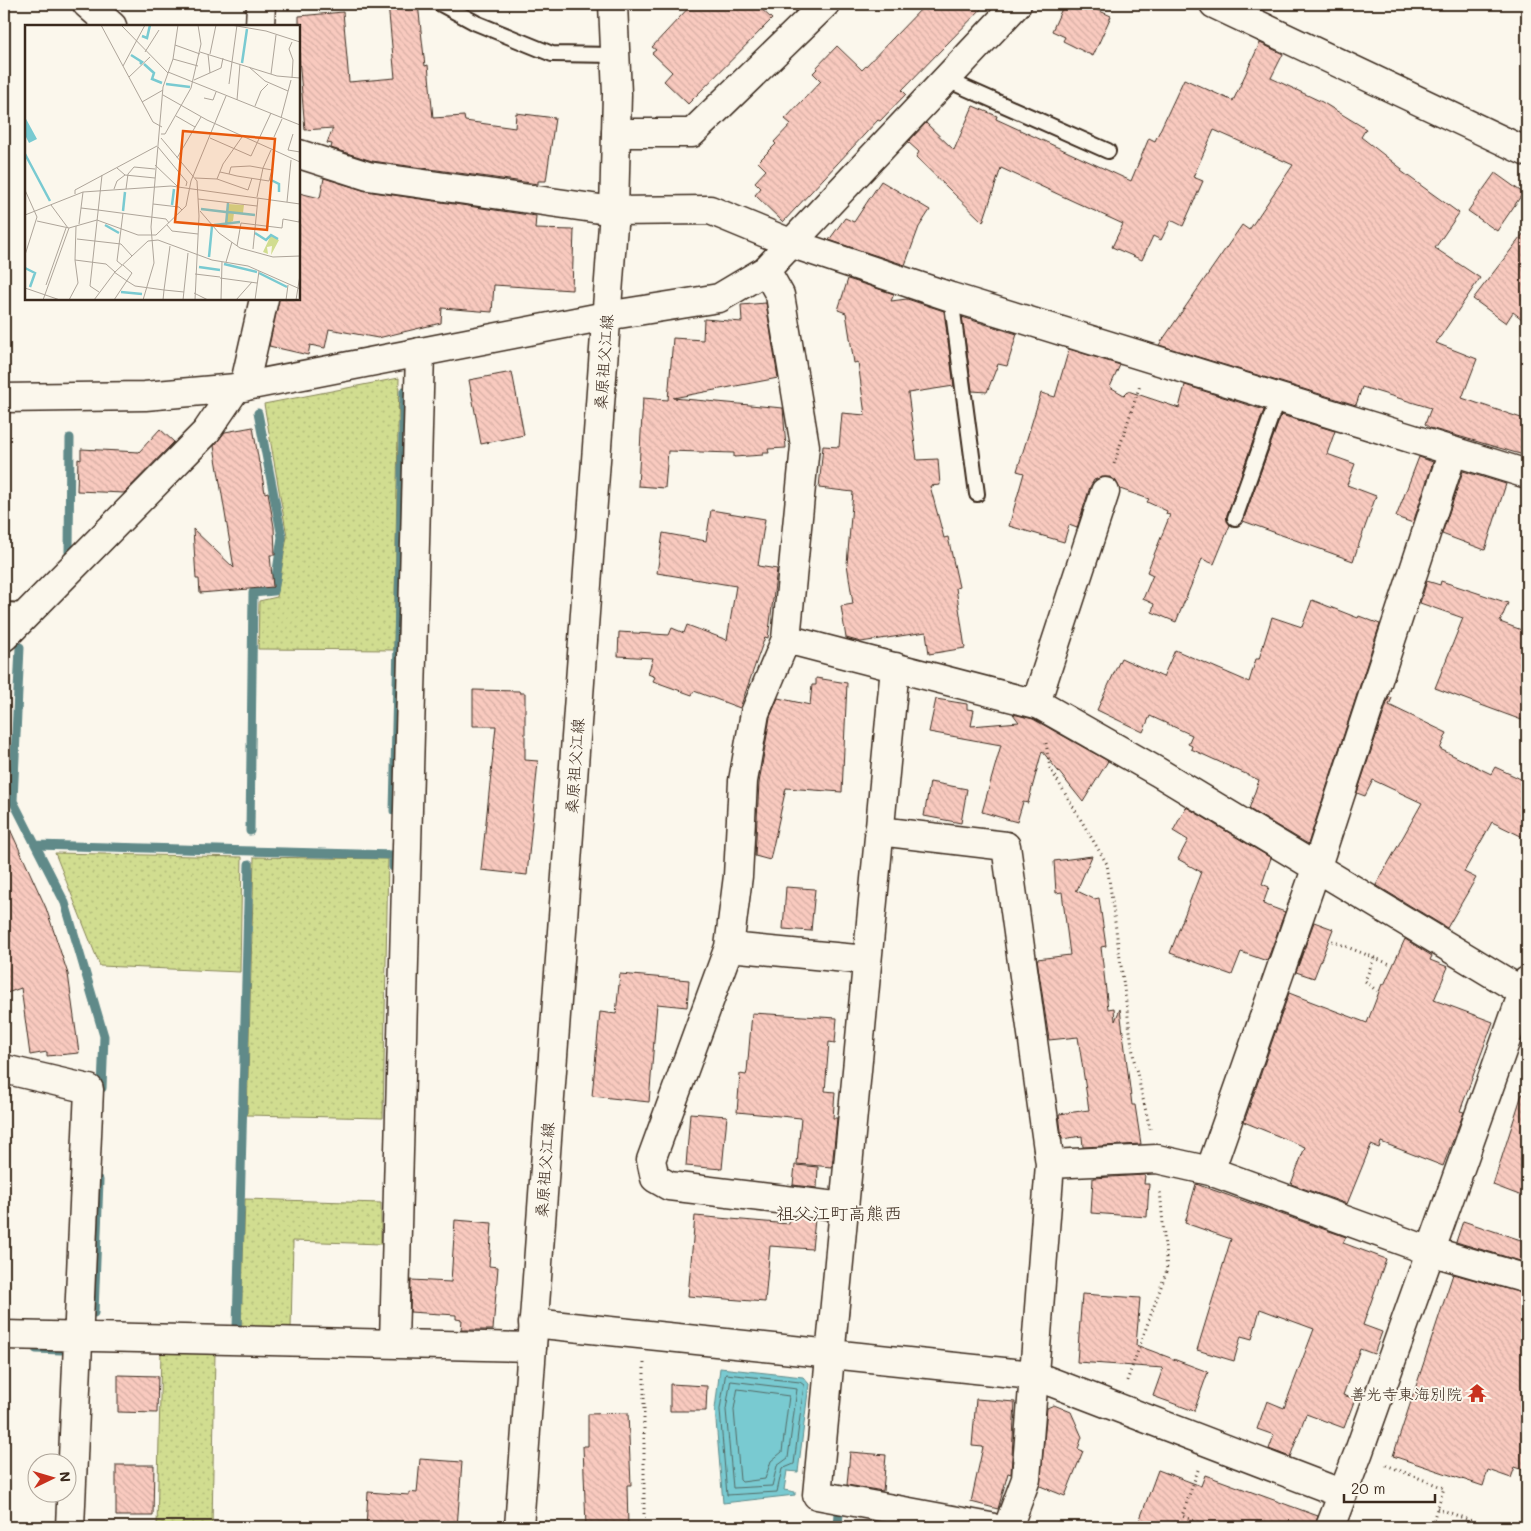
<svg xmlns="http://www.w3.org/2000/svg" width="1531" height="1531" font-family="Mali,'Klee One',sans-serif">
<defs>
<pattern id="grass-dots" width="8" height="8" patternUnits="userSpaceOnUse" patternTransform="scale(1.25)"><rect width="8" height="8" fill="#d1dd90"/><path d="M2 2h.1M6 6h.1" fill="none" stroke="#b4be7c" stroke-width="1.8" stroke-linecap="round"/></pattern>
<pattern id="building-back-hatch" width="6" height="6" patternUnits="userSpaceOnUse" patternTransform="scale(1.25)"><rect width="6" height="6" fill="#f9cabf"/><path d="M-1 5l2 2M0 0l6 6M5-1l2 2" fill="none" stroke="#d6aea4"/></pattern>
</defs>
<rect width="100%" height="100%" fill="#fbf7ec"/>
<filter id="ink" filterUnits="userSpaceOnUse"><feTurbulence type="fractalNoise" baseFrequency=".02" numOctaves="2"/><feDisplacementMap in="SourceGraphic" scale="10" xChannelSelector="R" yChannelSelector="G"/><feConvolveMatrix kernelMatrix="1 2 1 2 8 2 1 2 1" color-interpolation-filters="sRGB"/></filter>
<g filter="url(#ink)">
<path fill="url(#grass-dots)" stroke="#868457" d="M399,378L394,650L258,649L259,601L277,597L287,536L264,404Z
M55,853L242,857L240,972L100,966Z
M254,857L388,859L383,1118L247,1115Z
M245,1199L381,1203V1244L293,1241L291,1329L241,1328Z
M161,1351L215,1352L212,1527H157Z"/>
<path fill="#79cad1" stroke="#608a89" d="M720,1368L803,1377L809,1384L798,1472L787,1471L784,1490L795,1492V1495L723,1503L715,1409Z"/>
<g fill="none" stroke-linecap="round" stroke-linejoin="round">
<path stroke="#546a66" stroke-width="1" d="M726,1374L800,1382L804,1385L794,1464L782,1469L777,1492L727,1495L720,1410Z
M731,1381L797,1389L788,1458L777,1466L772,1486L733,1488L726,1410Z
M738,1389L789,1396L782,1452L771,1461L765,1479L742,1482L740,1480L734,1410Z"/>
<path stroke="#608a89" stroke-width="9" d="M69,552L70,438
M20,647L13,801L65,903L104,1036L102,1088
M394,811L404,391
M250,831L253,593L274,591L282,537L258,413
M36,845L393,855V867
M94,1313L99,1180
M237,1328L249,864
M36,1349L61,1350
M838,1527L839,1513"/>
</g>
<path fill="url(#building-back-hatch)" stroke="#3b2a1e" d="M388,4H418L425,66L428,65L433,118L464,116L465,121L515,128L516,113L555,118L546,181H538V184L372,161L331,148L332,144L327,143L333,128L305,130L299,58V16L343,12L349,82L395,78Z
M692,4H756L772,19L688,104L664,81L672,72L652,53L656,50L652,47Z
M926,4H986L902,90L906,94L880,121L878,120L783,222L755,195L761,188L755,182L766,170L758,162L776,144L774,142L791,124L785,119L821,81L813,73L817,69L816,68L837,46L862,70Z
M1064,4H1084L1111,16L1093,56L1063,41L1065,37L1052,31Z
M1260,43L1283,54L1271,78L1322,102L1366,129L1361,137L1402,169L1401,171L1459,213L1435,248L1480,278L1436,343L1477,359L1462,398L1527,420V456L1430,428L1425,424L1431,408L1362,387L1356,405L1159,345L1242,225L1249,230L1293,165L1214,130L1193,177L1203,181L1183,226L1171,220L1161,240L1153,236L1142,260L1112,247L1123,224L1001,168L983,222L916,157L919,152L908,142L926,123L954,150L973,106L997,116L996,119L1131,181L1149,138L1155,141L1184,79L1233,101Z
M1495,173L1523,193L1497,231L1468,211Z
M324,178L366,191L536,216L535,229L574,230L572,290L494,285L492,312L442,308L441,323L378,338L329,329L325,348L310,345L308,355L269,346L279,299H299V193L320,198Z
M881,181L930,210L919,227L905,265L829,240L845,218L854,222Z
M1527,229V323L1513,312L1506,323L1473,299Z
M848,279L894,294L891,301L907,299L944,311L954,386L908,393L917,460L938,459L940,485L930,486L944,538L948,537L959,587L956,588L965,648L929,654L926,632L861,642L846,638L841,606L853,604L847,564L853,492L819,488L823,446L839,447L842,413L865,415L858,362L854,363L846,313L838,310Z
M766,303L778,378L673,398L783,408L786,448L768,449L769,453H763V455L734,457V453L668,451L665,488L638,486L643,398L668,400L673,338L703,340L704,319L742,322L741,305Z
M962,317L1017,334L1007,366L998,364L987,392L972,391Z
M1069,349L1120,365L1110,387L1124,395L1128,391L1179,408L1185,385L1264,410L1227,515L1230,525L1214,564L1202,559L1176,622L1152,612L1154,604L1143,599L1153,575L1147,572L1170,515L1166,514L1167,511L1147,502L1149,499L1120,489L1116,481L1110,477H1102L1094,480L1090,487L1077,528L1069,525L1064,542L1009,526L1024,473L1017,471L1041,393L1055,397Z
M512,372L524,435L481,444L469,380Z
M1281,415L1335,431L1327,454L1355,464L1347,485L1376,496L1353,561L1243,521Z
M253,427L259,463H260L265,493L268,492L274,527L275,555H270L273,587L200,593L199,579H196L193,529L234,568L214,446L225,432Z
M160,429L174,442L124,493L77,491L78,459L81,460V449L139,452Z
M1419,457L1433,462L1413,523L1396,517Z
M1463,471L1506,484L1485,550L1442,534Z
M711,510L765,519L758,566L777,569L768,638L765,637L740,708L694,691L692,695L653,681L655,677L648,674L653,658L618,656L619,632L669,635L672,628L684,633L687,625L727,640L736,586L657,573L663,533L706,541Z
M1427,581L1440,585L1441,581L1508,603L1500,622L1527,632V722L1435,688L1463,618L1420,603Z
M1312,600L1358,618L1359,616L1380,624L1308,844L1249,809L1259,780L1191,749L1192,746L1188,744L1192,735L1150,716L1143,732L1097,710L1121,658L1163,677L1175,650L1249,682L1256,659H1259L1272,617L1302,627Z
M816,678L847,683L842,792L786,788L770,860L755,856L759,783L770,717L778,698L810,705L812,685H816Z
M473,690L519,691L520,693H525V760L538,761L527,875L481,870L496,726H473Z
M1389,697L1392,698L1389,705L1447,733L1440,749L1491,774L1495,767L1527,782V839L1492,822L1464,872L1476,878L1447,928L1376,885L1422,803L1373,780L1365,796L1357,793Z
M936,699L967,704V709L974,710L971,726L1019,722L1013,714L1033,719L1108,761L1083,802L1042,751L1028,803L1023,802L1017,822L982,812L1001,745L929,732Z
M930,782L967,789L961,823L924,816Z
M1186,807L1271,858L1262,884L1269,887L1263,904L1285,912L1267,961L1241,952L1232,975L1170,953L1201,872L1178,859L1188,840L1173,831Z
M4,816L46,908L68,974L79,1053L47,1056V1052L30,1055L21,988L4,994Z
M1092,856L1077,890H1075L1094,899L1099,898L1106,946L1101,947L1108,1009L1114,1008L1115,1021L1120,1009L1132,1105H1135L1141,1144L1083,1147L1082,1136L1062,1139L1059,1114L1089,1110L1078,1037L1049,1040L1037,959L1070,955L1062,892L1056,893L1054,861Z
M786,887L815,889L811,931L783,929Z
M1314,922L1333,929L1314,978L1296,972Z
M1405,939L1432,956L1430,960L1448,967L1434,1000L1493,1022L1460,1111L1464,1112L1443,1166L1381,1142L1379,1148L1371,1145L1347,1204L1291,1184L1305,1147L1244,1122L1289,993L1367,1023L1382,984L1384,985Z
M620,974L689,980L687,1007L657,1004L649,1102L592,1096L600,1012L616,1014Z
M752,1013L837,1018L835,1043L829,1042L825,1091L835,1092L833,1118H837L832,1167L797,1164L801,1118L737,1112L740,1074L746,1075L747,1072Z
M1522,1094L1527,1095V1198L1493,1185Z
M690,1113L727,1116L722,1169L686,1166Z
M795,1165L818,1167L817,1188L793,1185Z
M1145,1175L1144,1184H1149L1147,1217L1091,1213L1093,1178Z
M1196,1184L1346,1237L1343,1243L1386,1259L1363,1325L1382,1332L1374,1354L1360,1349L1343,1395L1355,1399L1344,1428L1306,1414L1290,1457L1269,1449L1274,1435L1257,1429L1267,1401L1284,1408L1314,1329L1260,1309L1252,1339L1241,1336L1234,1361L1197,1350L1231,1239L1185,1223Z
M695,1216L789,1224L790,1216L815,1219L812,1249L770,1246L765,1302L688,1296Z
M455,1220L492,1223L489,1266L498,1267L493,1330H461L462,1320L456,1319V1315L410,1312L411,1280L451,1282Z
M1463,1221L1527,1242V1263L1456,1242Z
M1453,1274L1527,1294V1471L1515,1467L1511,1478L1488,1470L1483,1486L1393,1456Z
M1082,1294L1140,1298L1136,1345L1208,1372L1194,1411L1153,1396L1163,1368L1077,1362Z
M118,1375L158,1376L157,1413L118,1412Z
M670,1384L707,1386L706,1411H670Z
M976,1399L1015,1402L1011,1474L1008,1473L998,1509L971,1502L983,1447L972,1446Z
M1054,1405L1071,1412L1082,1437L1078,1449L1083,1451L1065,1496L1040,1486L1047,1408Z
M628,1413L631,1485H627L628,1527H586L583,1446H588V1414Z
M850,1452L886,1455L883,1491L847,1485Z
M420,1459L462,1462L457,1527H366L368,1492L409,1495V1492L417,1493Z
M116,1465H154L153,1516H116Z
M1158,1470L1201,1486L1205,1475L1318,1516L1315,1527H1137Z"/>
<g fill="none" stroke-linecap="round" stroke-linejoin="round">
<g stroke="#3b2a1e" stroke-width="18">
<path id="service" d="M441,4L476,23L552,54L615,55
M945,79L1108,151
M951,297L977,494
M1235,518L1278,397
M4,610L28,611"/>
</g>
<g stroke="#3b2a1e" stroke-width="31">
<path id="minor" d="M87,4L112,26
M1214,4L1527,152
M260,26L261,4
M616,133H692L825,4
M299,154L368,176L614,211L710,210L790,243L951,297L1527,474
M766,270L780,295L805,446L786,639L1040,705L1158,772L1523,992
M606,316L719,298L766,270L1017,4
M244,387L264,299
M1453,451L1316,869L1210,1171L1430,1251L1527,1279
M4,637L206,432L236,388
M786,639L755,713L743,781L738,876L729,947L651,1160L655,1178L669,1186L844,1207
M895,667L817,1495L990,1527
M1036,703L1105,492
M879,831L1006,846L1050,1164L1026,1479L1008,1527
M729,947L867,960
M4,1069L89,1089L70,1527
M1050,1164L1157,1159L1210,1171
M533,1323L1033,1375L1343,1494
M4,1335L532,1347
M394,1342L420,352
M1330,1527L1358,1454L1527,981"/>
</g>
<g stroke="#3b2a1e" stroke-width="31">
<path id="tertiary" d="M4,398L145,396L236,388L606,316"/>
</g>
<g stroke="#3b2a1e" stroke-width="31">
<path id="secondary" d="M519,1527L614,211L617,94L613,4"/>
</g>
<path stroke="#3b2a1e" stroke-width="3" stroke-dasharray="1 4" stroke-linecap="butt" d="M1114,464L1140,385
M1046,743L1050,768L1107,864L1134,1060L1150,1129
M1332,941L1390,964
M1374,958L1365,981L1377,991
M644,1363V1527
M1127,1381L1167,1270L1160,1190
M1386,1465L1444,1488L1431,1527
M1198,1470L1182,1516L1210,1527
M1437,1508L1488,1527"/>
<use href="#service" stroke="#fbf7ec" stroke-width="14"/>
<use href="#minor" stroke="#fbf7ec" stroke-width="28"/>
<use href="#tertiary" stroke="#fbf7ec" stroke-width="28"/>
<use href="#secondary" stroke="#fbf7ec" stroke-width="28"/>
</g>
</g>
<defs>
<g id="temple-bare" transform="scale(1.5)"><path d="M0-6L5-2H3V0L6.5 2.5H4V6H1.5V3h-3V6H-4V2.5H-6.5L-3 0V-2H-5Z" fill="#c8321e" stroke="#fbf7ec" stroke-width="2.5" paint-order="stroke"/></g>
</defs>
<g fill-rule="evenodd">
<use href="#temple-bare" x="1477" y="1393"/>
</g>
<g text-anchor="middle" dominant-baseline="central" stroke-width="4" stroke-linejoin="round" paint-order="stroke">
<g font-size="16" fill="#3b2a1e" stroke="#fbf7ec">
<text transform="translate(603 362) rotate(-86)">桑原祖父江線</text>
<text transform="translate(574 766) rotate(-86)">桑原祖父江線</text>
<text transform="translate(544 1170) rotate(-86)">桑原祖父江線</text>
</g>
<g font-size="16" fill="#3b2a1e" stroke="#fbf7ec" text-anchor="end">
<text x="1462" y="1393">善光寺東海別院</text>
</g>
<g font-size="18" fill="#3b2a1e" stroke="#fbf7ec">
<text x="839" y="1213">祖父江町高熊西</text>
</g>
</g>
<g transform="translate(25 25)">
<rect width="275" height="275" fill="#fbf7ec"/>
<path d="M203,179L219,180L218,188H209L208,196L201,199Z" fill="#d1dd90"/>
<path d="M246,210L254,215L246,230L247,221L242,222L243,229L238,227Z" fill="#d1dd90"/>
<path d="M0,92L12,114L4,118L0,110Z" fill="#79cad1"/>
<path fill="none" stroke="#79cad1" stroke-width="2.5" d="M117,11L122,13L125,0M106,30L117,37L115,39M217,38L222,4M119,39L129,48L127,54L137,58M141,59L165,62M0,129L25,176M246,155L254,159V167M147,180L149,164M176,184L201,187M98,186L100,167M203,187L230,190M80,200L94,208M189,200L215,197M201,200L203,178M230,208L241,215L246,210L253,214M184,232L187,201M199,239L232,247M174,242L195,245M0,243L10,248L5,262M234,248L262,262M96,267L117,269"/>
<path fill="none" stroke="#aea59a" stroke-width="1" d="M76,0L128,97L137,102M96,0L143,48M206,0L241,6L275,17M150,20L175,29M120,27L134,5M175,27L252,51L275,53M183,29L185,48M185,29L191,0M148,34L173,41M98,41L120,0M224,42L240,56L263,66M143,47L275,100M246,49L251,10M104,52L125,32M267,53L268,35L264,24L267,17M169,55L196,43L198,33M204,59L212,0M138,70L182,95L275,137M179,73L188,75L191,67M212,75L215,39M117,77L138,65M230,81L236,66L243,59M151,91L170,102M256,93L266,55M136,109H140L166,63L176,19L173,0M268,109L263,125L275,127M249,112L257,94M136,113L172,156L174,191L170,275M185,113L226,131L246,88M133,122L162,157L161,161M152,133L176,92M130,140L152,161M92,143L100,150L130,153M195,147L204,149L212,151L244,156L247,145L225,141L206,142L204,149M170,153L192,154L198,139L217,112M192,154L223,165L227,153M89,164L92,156L100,150M101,164L103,149L109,142L130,144M0,165L12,192L0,230M50,169V165L132,121M232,172L238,143L246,125M173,174L232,181M262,177L266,135M128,179L154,182L157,185M26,180L43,203M56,183L73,185M73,185L141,194L144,198M175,186L194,208L215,223L248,232L275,231M0,190L58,167L146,161L275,179M12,196L44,203L72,195L113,210H131L161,181L166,156L201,71M54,199L58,167M142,200L147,206L173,209M52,214L96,219L107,231M145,221L139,265L159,267M212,221L216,198L257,203L258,194L274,197L275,191M228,224L233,173M50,235L51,201M201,237L207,217M97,240L92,236L98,188M89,247L102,256M170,249L195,252M195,253L232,258M102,256L110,261L139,265L138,275M21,260L41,203M0,263L35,275M74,267L65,261L77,150M169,268L183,275M18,275L44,203M44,275L53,258L50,235L81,239L90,247M69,275L90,247L123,216L133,215L187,235L223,241L275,264M89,275L107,248L98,240M118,275L129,238L126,202L138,62L148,34L153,0M158,275L163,228M196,275L197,237M211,275L227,257M230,275L234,246M261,275L263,260M271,275L275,250"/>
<path fill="#e8590c" fill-opacity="0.15" stroke="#e8590c" stroke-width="2.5" d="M158,106L250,114L242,205L150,197Z"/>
<rect width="275" height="275" fill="none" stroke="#3b2a1e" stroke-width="2.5"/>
</g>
<rect width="1531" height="1531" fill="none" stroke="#fbf7ec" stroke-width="20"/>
<rect x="10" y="10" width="1511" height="1511" fill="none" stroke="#3b2a1e" stroke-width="2" filter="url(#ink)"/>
<g transform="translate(52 1478) rotate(85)"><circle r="24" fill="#fbf7ec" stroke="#aea59a"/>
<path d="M0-4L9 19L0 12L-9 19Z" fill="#c8321e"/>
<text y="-8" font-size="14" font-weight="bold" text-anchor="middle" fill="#3b2a1e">N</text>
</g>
<path d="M1344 1494v8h91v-8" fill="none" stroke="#3b2a1e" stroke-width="2.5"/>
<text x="1351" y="1494" font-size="15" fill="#3b2a1e" stroke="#fbf7ec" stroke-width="4" paint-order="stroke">20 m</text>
</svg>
